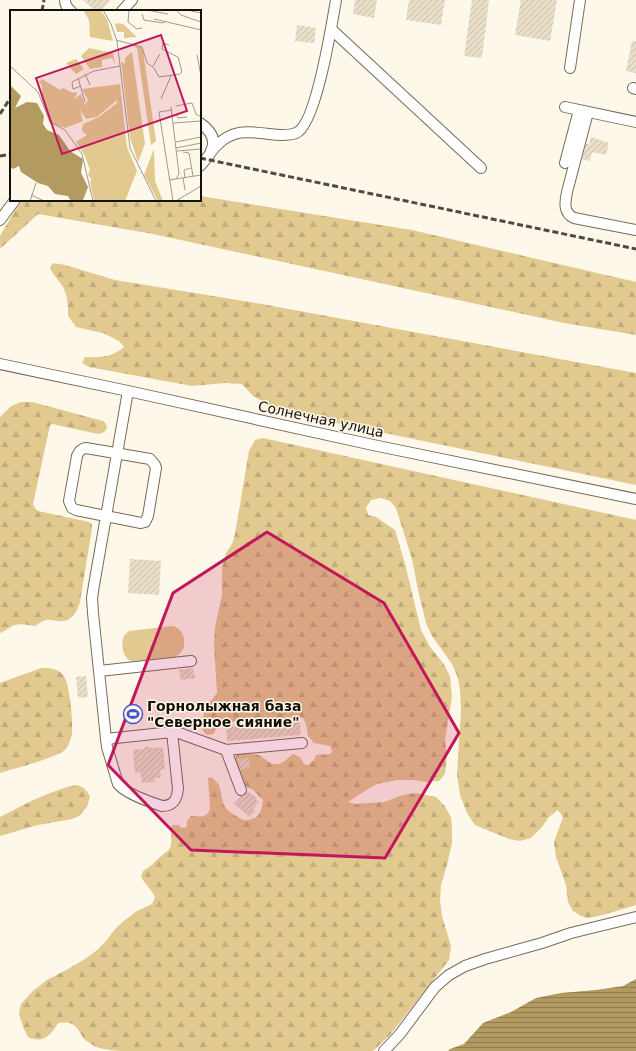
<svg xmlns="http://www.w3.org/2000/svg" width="636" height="1051" font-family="'DejaVu Sans',sans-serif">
<defs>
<pattern id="forest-firs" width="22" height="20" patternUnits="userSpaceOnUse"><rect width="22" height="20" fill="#e1c98f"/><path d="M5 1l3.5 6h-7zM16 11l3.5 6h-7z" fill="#c0ac7a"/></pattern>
<pattern id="water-rules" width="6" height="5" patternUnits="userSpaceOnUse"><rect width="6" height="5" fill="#b29a61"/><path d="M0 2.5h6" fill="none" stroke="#907c4e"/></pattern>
<pattern id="building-hatch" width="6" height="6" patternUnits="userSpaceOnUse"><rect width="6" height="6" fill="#e9dfc8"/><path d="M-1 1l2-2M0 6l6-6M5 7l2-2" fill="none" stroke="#c7beaa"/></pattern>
</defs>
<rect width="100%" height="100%" fill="#fef8ea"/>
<path fill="#e1c98f" d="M172,626C187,628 189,653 174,657L134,661C132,661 130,661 128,659C122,655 121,642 124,636C126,634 127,633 129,631Z"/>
<path fill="url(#forest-firs)" d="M200,196L412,230L636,282V335L564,323L153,234L38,214L1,248L0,247V236L14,212L23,200H200Z
M53,263L65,265L115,280L256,303L636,373V485L288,413L270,406L253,396L242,384L225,383L192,386L89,367L82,363L85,357C100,358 113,357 124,347L119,341L103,333L76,327L68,316C68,305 68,297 63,287C59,280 53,275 50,268Z
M21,402H32L103,421C110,426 107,433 98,434L52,424L50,425L33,504L35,508L38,511L89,522L92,524V528L80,602C77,612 71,623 59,621C54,621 51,619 46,620C42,621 38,624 35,626C29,625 21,623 15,625C9,627 6,631 0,633V417L11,406Z
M263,438L636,520V905L603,915L588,918L581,916L573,911L568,902L566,885L556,857L554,842L563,817L558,810L549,817L542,827L531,838L520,841L509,839L475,825L467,813L460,795L457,775L461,710L460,690L458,678L452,664L432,636L426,623L418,590L412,559L396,508L390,501L381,498L371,500L366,508L368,515L376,517L395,530L405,564L421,630L430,647L443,663L450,676L452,697L445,740L447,756L445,774L439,781L426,782L413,780H397L377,784L371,787L348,802L355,804L384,802L403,795L415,793L436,797L444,805L451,817L452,829V843L447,865L441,885L440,900L442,916L451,946L449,960L390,1035L373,1051H119C108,1050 97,1049 88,1042C81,1038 81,1031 76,1027C72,1022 64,1022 58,1023C54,1031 45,1042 35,1039C32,1039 30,1038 28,1037L24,1029L19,1014L21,1004L33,991L47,980L68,969L85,959L96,951L106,941L116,928L125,920L137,911L152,904L155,897C152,890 145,884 141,877L143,871C150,867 155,862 161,856C165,852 170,851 171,845C172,838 170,831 172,825H178L181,828L187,827V821L191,816C199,816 207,819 210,809L208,778L211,777C224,786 219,793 224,805C226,810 238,818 244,820C247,821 253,819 256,817C261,814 262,807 263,800C259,796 256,793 252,789C249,788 246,787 244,784C243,782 242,779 240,776C234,763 230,750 250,753C254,754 259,755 262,757C266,760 270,764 275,764C283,765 288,757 293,754L300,757L304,764L308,765L314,760L316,755L330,754L332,751L330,746L314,743L308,736L306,724L303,718L297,717L226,722L218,727L213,734C196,739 203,713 207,705C210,701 214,698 217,693L214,645L215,627L222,595V568L226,553L232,544L235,534L249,451L255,440Z
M41,668C48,668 58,668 63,675C70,683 73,721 72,732C72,737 69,744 66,749C59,757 13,769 0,773V683Z
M76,785C84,787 87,790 90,797L87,807L79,816L72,819L38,825L0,836V817C25,804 49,791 76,785Z"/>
<path fill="url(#water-rules)" d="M636,979V1051H448L450,1049L464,1044L483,1023L511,1012L536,998L561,993L596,990L623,986Z"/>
<path fill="url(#building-hatch)" d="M83,0H111L101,11H95Z
M355,0H377L374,18L353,14Z
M409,0H445L441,25L406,20Z
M472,0H489L482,58L464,56Z
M521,0H557L550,41L515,35Z
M297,25L316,28L314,43L295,41Z
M632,41H636V73L626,71Z
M591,137L609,143L606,155L592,152L590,161L582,159L586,144H589Z
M130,559L161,561L159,595L128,593Z
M193,668L195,678L181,680L179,670Z
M86,676L88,697L78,698L76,677Z
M300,721L301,735L227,741L226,727L253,726Z
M145,746L153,748L163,747L165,769L160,770L161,778H154L155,782L142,783L140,772L135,773L133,750L144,749Z
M249,758L250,768L240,769L238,759Z
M247,792L248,793L249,792L257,798L256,800L259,802L253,809L255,811L250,817L234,804L241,796H244Z"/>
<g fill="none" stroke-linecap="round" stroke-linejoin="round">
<g stroke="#746c57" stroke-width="12">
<path id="minor" d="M65,0C65,5 67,8 71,11
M122,11L132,0
M331,29L481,168
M570,68L580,0
M633,88L636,89
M565,107L636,122
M588,112L567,192C565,202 563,213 574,218L636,230
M200,123C210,130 217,139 211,151
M565,163L579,110
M200,166C206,160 210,153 215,147C232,129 247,131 269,134C277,135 288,136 296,133C316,125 332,23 336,0
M0,220L15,200
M0,364L128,391L373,445L636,499
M128,391L94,585L92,598L93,613L106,739L107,747L118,784C126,794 150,802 162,806C174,806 177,799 178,789L172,732
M86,448L150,459L155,465L156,468L148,516L145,522L141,523L76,510L72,508L69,501L77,456C79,451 81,449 86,448Z
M99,671L191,661
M106,739L172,732L179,733L226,750L302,743
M226,750L241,790
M384,1051L400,1034L435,987L449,975L465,966L485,959L542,943L571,933L636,917"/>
</g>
<use href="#minor" stroke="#fff" stroke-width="10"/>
<path stroke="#4e4a41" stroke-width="3" stroke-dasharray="6 3" stroke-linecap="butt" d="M42,11L44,0
M0,114L11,97
M0,156L11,154
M200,158L636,249"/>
</g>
<path fill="#c2185b" fill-opacity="0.2" stroke="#c2185b" stroke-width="3" stroke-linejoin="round" d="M267,532L384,603L459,733L385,858L191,850L108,765L173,593Z"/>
<defs>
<g id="stadium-ring" transform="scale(1)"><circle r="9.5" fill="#fef8ea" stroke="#4a54ca" stroke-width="1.5"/><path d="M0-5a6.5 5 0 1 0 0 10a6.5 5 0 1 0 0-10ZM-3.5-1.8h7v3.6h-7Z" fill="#4a54ca"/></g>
</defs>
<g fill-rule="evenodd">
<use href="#stadium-ring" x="133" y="714"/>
</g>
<g text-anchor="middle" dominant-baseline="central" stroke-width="3" stroke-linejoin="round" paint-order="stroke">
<g font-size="14" fill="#131008" stroke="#fef8ea">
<text transform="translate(321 419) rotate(12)">Солнечная улица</text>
</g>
<g font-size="14" font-weight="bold" fill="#131008" stroke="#fef8ea" text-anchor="start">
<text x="147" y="706">Горнолыжная база<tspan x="147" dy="16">"Северное сияние"</tspan></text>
</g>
</g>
<g transform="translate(10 10)">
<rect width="191" height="191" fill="#fef8ea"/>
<path d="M73,0H90L97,9L103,31L80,27L79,10ZM107,13L113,14L127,27L114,28V22H107L105,15ZM122,35L131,37L133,41L146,131L141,135L127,38ZM79,38L103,43L105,55L102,48L92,50V57L80,59L71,46ZM122,42L135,134L128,152L120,128L111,51L115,54V48ZM66,49L74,59L66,64L56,53ZM32,69L50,80L53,78L63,83L67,82L65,89L71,84L75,95L78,90L72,79L110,74L117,137L127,161L115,191H84L80,171L82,170L78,165L80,160L75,146L66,132L77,125L72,121L73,114L89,107L107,93V90L87,107L76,109L70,100L73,111L55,118L41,113L32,91V75L29,72ZM144,139L145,171L153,191H148L134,165Z" fill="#e1c98f"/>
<path d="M0,75L11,86L5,98L17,92L27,93L34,106L33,114L37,120L49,125L60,141L73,149L71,163L78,177L73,190L61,191L58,186L45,184L38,176L28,173L11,162L9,156L3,159L0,157Z" fill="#b29a61"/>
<path fill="none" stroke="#a09b90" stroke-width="1" d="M93,0L101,14L107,31L120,138L146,191M119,0L118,12L127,19L132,18M137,0L158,4M166,0L171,5L191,12M177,0L191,3M132,4L134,10L153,13L156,11M144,9L191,20M106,30L132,37L137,53L144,58L149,67L170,64L172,62L168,47L152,39L153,33L159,35M187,45L191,66M0,56L28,82L40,112L55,120L72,144L83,191M143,56L150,44M75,64L80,75M68,68L75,92M71,76L63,79L62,72L84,61L110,56M151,89L161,66M166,96L182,93L186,104L191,107M161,97L169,164L166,169M162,100L149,102L163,191M167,104L168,108L177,107M163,113L191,111M166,132L191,127M166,138L191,133M167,141L191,139M173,142L179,143L183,166M173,168L175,180M175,168L174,160L181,158M159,170L191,165M21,185L34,191M20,191L26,173M166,191L191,176"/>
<path fill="#c2185b" fill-opacity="0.15" stroke="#c2185b" stroke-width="2" d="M151,25L177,101L52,144L26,68Z"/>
<rect width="191" height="191" fill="none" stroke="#131008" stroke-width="2"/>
</g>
</svg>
